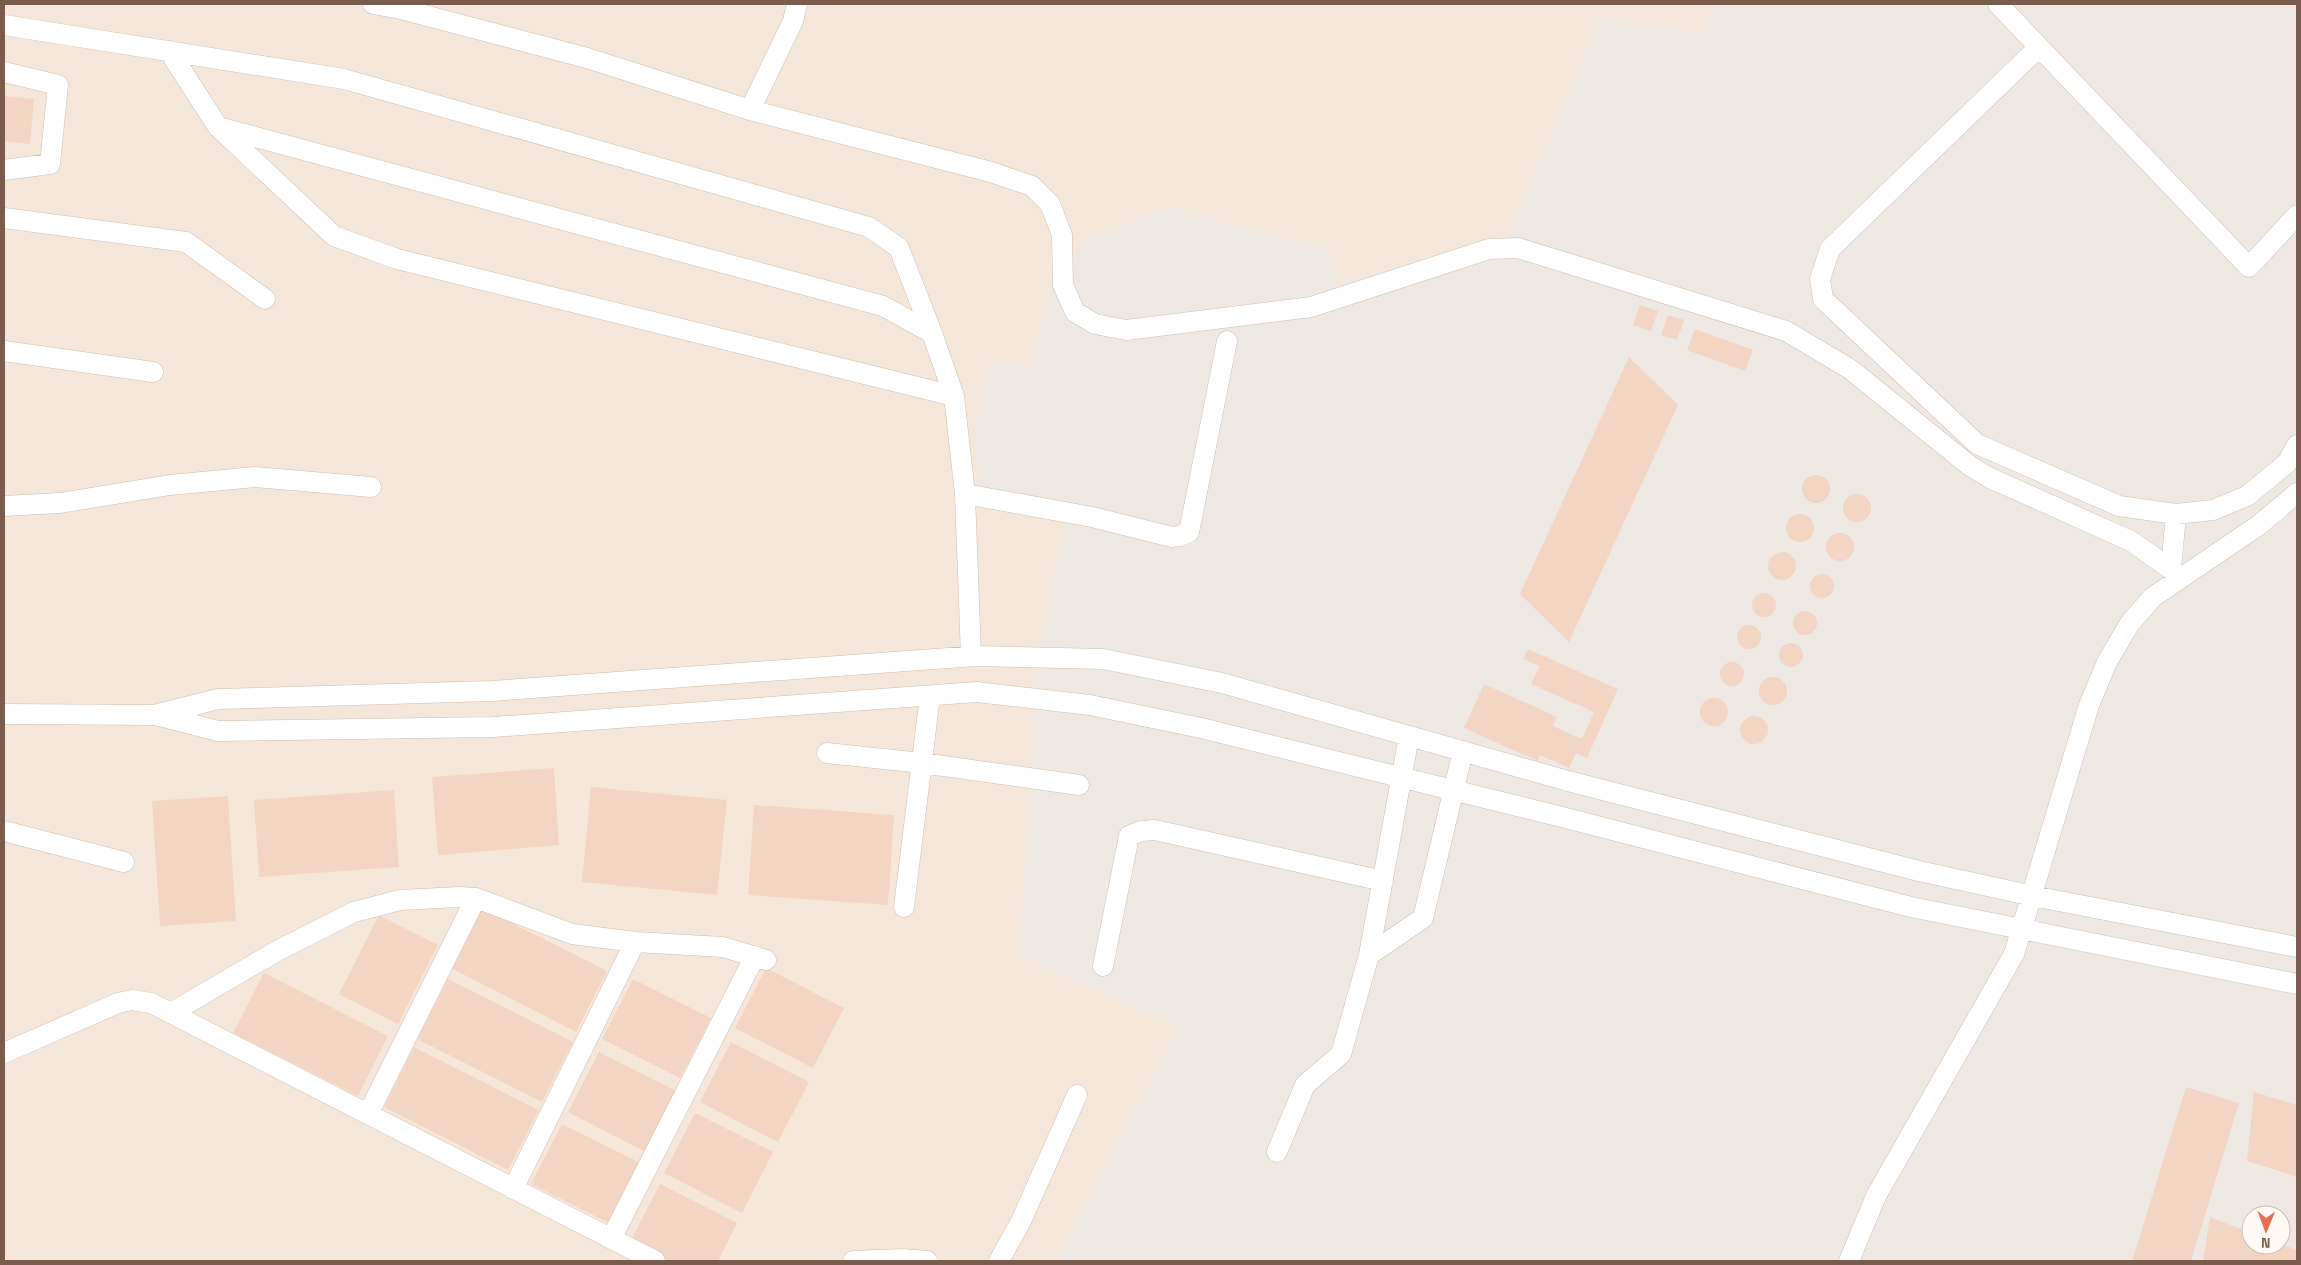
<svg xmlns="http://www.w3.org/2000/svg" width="2301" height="1265" font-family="'Space Grotesk',sans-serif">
<rect width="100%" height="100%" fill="#fdf6ec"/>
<path fill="#f5e8da" d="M4,4H1710L1709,32L1599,20L1508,234L1336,284L1169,207L1089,238L1050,287L1031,367L1069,505L1019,954L1178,1026L1055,1261H4Z"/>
<path fill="#efe9e4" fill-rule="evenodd" d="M1710,4H2297V1261H1055L1178,1026L1019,954L1039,644L1068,506L980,485L973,443L989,361L1031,367L1050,287L1089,238L1169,207L1332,251L1336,284L1508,234L1599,20L1708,32ZM2251,1215H2281V1245H2251Z"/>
<path fill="#f3d5c3" d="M4,96L34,99L30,144L4,141Z
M1640,305L1658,311L1651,331L1633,325Z
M1668,315L1684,320L1677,340L1661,335Z
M1695,329L1753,350L1745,371L1687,350Z
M1629,357L1678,405L1569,642L1520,594Z
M1802 489a14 14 0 1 1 28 0a14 14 0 1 1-28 0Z
M1843 508a14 14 0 1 1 28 0a14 14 0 1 1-28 0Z
M1786 528a14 14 0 1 1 28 0a14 14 0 1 1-28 0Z
M1826 547a14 14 0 1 1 28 0a14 14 0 1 1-28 0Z
M1768 566a14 14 0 1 1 28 0a14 14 0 1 1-28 0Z
M1810 586a12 12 0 1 1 24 0a12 12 0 1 1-24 0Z
M1752 605a12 12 0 1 1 24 0a12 12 0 1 1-24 0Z
M1793 623a12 12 0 1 1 24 0a12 12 0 1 1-24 0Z
M1737 637a12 12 0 1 1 24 0a12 12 0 1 1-24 0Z
M1779 655a12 12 0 1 1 24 0a12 12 0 1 1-24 0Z
M1528,649L1618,689L1587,758L1576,753L1569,768L1540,755L1538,761L1464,728L1484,684L1557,717L1553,726L1582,739L1594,712L1531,684L1540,666L1523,659Z
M1720 674a12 12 0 1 1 24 0a12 12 0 1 1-24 0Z
M1759 691a14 14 0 1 1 28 0a14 14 0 1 1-28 0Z
M1700 712a14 14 0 1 1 28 0a14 14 0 1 1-28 0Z
M1740 730a14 14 0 1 1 28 0a14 14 0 1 1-28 0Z
M554,768L559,845L438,855L432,777Z
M591,787L727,800L717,895L582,882Z
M394,790L399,867L259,877L254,800Z
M228,796L236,921L160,926L152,801Z
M754,805L894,815L888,905L748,895Z
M482,908L607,971L576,1032L451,968Z
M379,915L438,945L398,1024L339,994Z
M766,968L844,1008L813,1068L735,1028Z
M264,973L388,1036L358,1096L233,1033Z
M448,979L573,1042L542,1102L417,1039Z
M633,979L711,1018L680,1078L602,1039Z
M731,1042L809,1082L778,1142L700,1102Z
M414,1047L539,1110L508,1170L384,1107Z
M599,1052L677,1091L646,1152L568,1112Z
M2186,1087L2239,1103L2191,1261H2132Z
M2254,1092L2297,1105V1177L2247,1161Z
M695,1113L773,1152L742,1213L664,1173Z
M562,1124L640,1163L609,1223L531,1184Z
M660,1184L737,1223L718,1261H663L629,1244Z
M2210,1217L2251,1233V1245L2281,1244L2297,1250V1261H2203Z"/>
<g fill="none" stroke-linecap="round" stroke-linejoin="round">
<g stroke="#d1beb0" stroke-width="21">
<path id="minor" d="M373,4L401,9L587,58L750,110L991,172L1032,186L1050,204L1062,235L1063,285L1075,312L1095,324L1126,330L1311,307L1489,249L1518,248L1786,331L1850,369L1970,466L1990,478L2131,541L2182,577
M1998,4L2249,267L2297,215
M4,25L344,79L869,227L899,248L932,333
M2039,47L1830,249L1820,279L1823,299L1977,444L2119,506L2176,514L2213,510L2247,496L2287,463L2297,445
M169,51L218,127L334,236L397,259L954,396
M4,72L58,85L50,164L4,170
M750,110L793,21L797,4
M218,127L883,306L932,333L954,396L965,494L971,656
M4,218L186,242L265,299
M4,351L153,372
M965,494L1092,517L1172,537L1180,536L1189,532L1227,341
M4,506L60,503L170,485L255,477L371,487
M2171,569L2176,514
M4,714L156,715L218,731L493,727L977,692L1090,705L1201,728L1558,816L1911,907L2297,984
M158,714L218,699L492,691L976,656L1103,659L1222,683L1568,781L1919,871L2033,896L2297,947
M827,753L922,763L1079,785
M4,831L124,862
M904,907L930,696
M1369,955L1423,918L1463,751
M1103,966L1129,836L1141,831L1155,830L1383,881
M171,1013L275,952L354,912L400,900L459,897L476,898L572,934L635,942L723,947L766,960
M4,1053L118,1003L132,1000L151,1003L655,1261
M368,1114L476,898
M1277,1152L1305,1085L1341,1054L1369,955L1409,736
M513,1189L635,942
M611,1239L755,956
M853,1261L902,1259L927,1261
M999,1261L1022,1219L1077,1095
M1849,1261L1876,1196L2014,954L2089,705L2107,662L2130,623L2153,597L2259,525L2297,493"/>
</g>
<use href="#minor" stroke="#fff" stroke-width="20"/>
</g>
<rect width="2301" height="1265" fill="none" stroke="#7a5c4d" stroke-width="10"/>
<g transform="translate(2266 1230) rotate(181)"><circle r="24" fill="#fffaf3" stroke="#cabbb1"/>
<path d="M0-4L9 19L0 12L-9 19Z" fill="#e76f51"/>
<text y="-8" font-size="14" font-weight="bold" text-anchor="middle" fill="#7a5c4d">N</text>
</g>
</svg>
